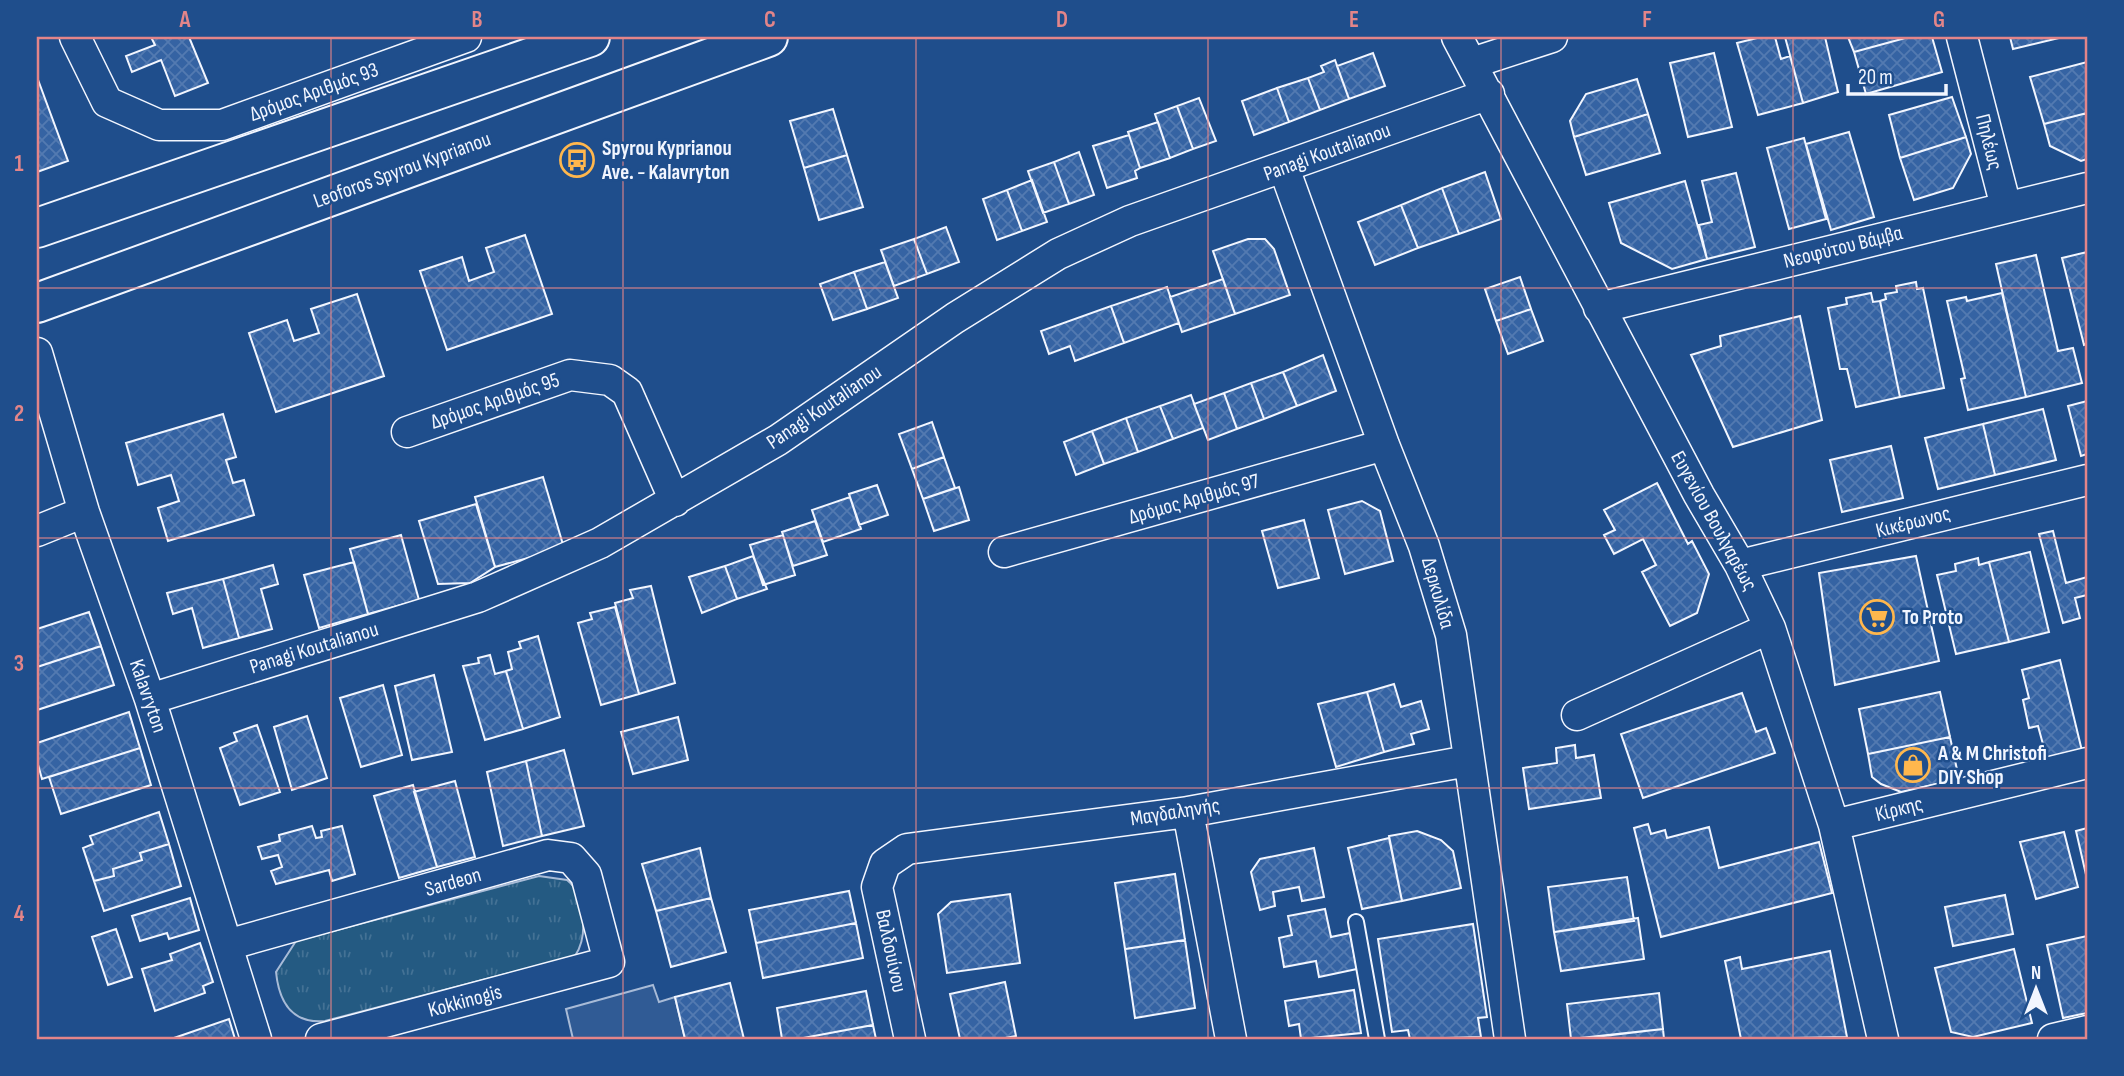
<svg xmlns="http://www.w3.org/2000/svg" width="2124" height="1076" font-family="'Sofia Sans Condensed',sans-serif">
<defs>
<pattern id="park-tufts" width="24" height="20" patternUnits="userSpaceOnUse" patternTransform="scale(1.75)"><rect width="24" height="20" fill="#245a82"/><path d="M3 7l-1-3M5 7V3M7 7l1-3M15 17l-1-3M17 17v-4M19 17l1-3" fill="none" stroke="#447295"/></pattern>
<pattern id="building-cross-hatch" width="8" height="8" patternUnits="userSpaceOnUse" patternTransform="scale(1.75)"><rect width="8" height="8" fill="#3563a3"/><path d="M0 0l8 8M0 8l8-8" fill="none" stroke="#537ab1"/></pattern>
</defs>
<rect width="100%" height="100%" fill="#1f4e8c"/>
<path fill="url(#park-tufts)" stroke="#a8bbd7" stroke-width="2" d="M539,876L567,880C586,895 588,937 575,956L325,1021C292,1024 279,1002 276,972L296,941Z"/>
<path fill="#305b95" stroke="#a8bbd7" stroke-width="2" d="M653,985L659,1002L675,997L685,1039H573L566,1009Z"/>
<path fill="url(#building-cross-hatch)" stroke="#f2f6ff" stroke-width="2" d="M151,37H189L208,83L175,96L161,60L132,72L126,56L155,45Z
M1761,37H1775L1781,59L1790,56L1803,103L1758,115L1737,43Z
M1785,37H1825L1838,92L1803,103Z
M1848,37H1909L1854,52Z
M1909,37H1932L1942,72L1866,94L1854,52Z
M2010,37H2063L2013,49Z
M1373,53L1385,86L1349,99L1337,66Z
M1714,53L1732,127L1688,137L1670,63Z
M1335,60L1349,99L1320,110L1308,78L1324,72L1321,66Z
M2087,62V113L2044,124L2030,77Z
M37,77L68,161L37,172Z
M1308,78L1320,110L1289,122L1277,88Z
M1637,79L1648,114L1574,137L1570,121L1586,94Z
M1277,88L1289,122L1254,135L1242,101Z
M1952,97L1966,137L1900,158L1889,115Z
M1199,98L1216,141L1193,149L1177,106Z
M1177,106L1193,149L1170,158L1155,114Z
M833,109L847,155L804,168L790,121Z
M2087,113V159L2081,161L2050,146L2044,124Z
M1648,114L1660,153L1586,175L1574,137Z
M1158,122L1170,158L1140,168L1128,132Z
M1849,132L1874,217L1831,230L1806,144Z
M1129,135L1140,168L1135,171L1137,178L1107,188L1093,146Z
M1966,137L1971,154L1953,188L1914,200L1900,158Z
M1804,138L1826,219L1789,229L1767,148Z
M1079,152L1094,195L1069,204L1054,162Z
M847,155L863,207L819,220L804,168Z
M1054,162L1069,204L1043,213L1028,171Z
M1485,172L1501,219L1459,234L1442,188Z
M1736,173L1755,247L1707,259L1699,225L1712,222L1702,181Z
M1032,180L1047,222L1022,231L1007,190Z
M1685,181L1707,259L1672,269L1621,243L1609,203Z
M1442,188L1459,234L1418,248L1401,205Z
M1007,190L1022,231L997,240L983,199Z
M1401,205L1418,248L1375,265L1358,222Z
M946,227L959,262L927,274L914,239Z
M525,235L552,314L447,350L420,271L462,257L469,281L494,272L486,248Z
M914,239L927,274L894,286L881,250Z
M1248,239H1265L1274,249L1290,295L1235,314L1213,251Z
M2087,252V344L2084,345L2062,258Z
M2036,255L2058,351L2073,348L2082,383L2026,397L1996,264Z
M885,262L898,298L867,309L854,272Z
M854,272L867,309L833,320L820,284Z
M1520,277L1531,309L1496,321L1485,289Z
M1223,279L1235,314L1182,332L1170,297Z
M1916,282L1917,289L1923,288L1944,388L1900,397L1880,301L1886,299L1885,294L1897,292L1896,286Z
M1167,287L1179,323L1124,343L1111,306Z
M1871,293L1873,302L1880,301L1900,397L1856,407L1847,369H1840L1828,308L1847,304L1846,298Z
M2002,293L2026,397L1968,410L1961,379L1965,378L1947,301L1966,297L1967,301Z
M357,294L384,376L276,412L249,333L287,320L294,341L319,333L311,309Z
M1111,306L1124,343L1075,361L1070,346L1049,354L1041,331Z
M1531,309L1543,341L1508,354L1496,321Z
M1800,316L1822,420L1733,447L1691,355L1721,346L1720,336Z
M1323,355L1336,391L1297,406L1283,372Z
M1283,372L1297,406L1264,419L1251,383Z
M1251,383L1264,419L1237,429L1224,393Z
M1224,393L1237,429L1208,440L1194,404Z
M1191,395L1203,428L1173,439L1160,406Z
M2087,401V454L2081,456L2068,406Z
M1160,406L1173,439L1138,452L1126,418Z
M2043,409L2056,460L1995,475L1983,424Z
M223,414L236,457L226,460L233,483L244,480L254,515L168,541L158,508L179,501L171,475L138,485L126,443Z
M1126,418L1138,452L1104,464L1092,431Z
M932,422L944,457L912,469L899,434Z
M1983,424L1995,475L1938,489L1925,438Z
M1092,431L1104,464L1076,475L1064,442Z
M1891,446L1903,498L1842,512L1830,460Z
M944,457L955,488L923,499L912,469Z
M543,477L564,548L495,567L475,497Z
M1657,483L1688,544L1692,541L1709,574L1697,613L1670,626L1642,572L1656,565L1643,539L1614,554L1604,535L1615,530L1604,510Z
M877,485L888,515L859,525L849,494Z
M959,487L969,520L934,531L923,499Z
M850,497L861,529L823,542L812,510Z
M1362,501L1380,511L1393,561L1345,574L1328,510Z
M476,504L495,567L470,583L438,584L419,521Z
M1304,520L1319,578L1278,588L1262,531Z
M815,521L827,555L793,566L782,532Z
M2053,531L2066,583L2087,577V595L2075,598L2080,618L2063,623L2039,534Z
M401,535L419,600L368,614L350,549Z
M783,535L795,575L763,585L750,545Z
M2030,552L2049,632L2009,642L1989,562Z
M753,556L767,589L737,599L725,566Z
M1916,556L1939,661L1835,685L1819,573Z
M1978,558L1979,565L1989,562L2009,642L1956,654L1937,575L1956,571L1955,564Z
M354,562L368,614L319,628L304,575Z
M273,565L278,584L261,589L272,629L239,638L223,579Z
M725,566L737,599L702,613L689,577Z
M223,579L239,638L203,648L192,608L173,614L167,593Z
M651,586L675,683L639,694L615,603L633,598L630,590Z
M615,607L639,694L601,705L578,623L592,619L590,613Z
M89,612L101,646L37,667V629Z
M538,636L560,717L523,729L506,671L512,669L508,652L521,648L519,642Z
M101,646L114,685L37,710V667Z
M490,655L495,674L506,671L523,729L485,740L463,666L479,663L478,658Z
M2060,660L2083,755L2038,766L2035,750L2044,748L2038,726L2029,728L2023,700L2029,698L2022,670Z
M434,675L452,752L412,760L395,686Z
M1394,684L1401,707L1421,701L1429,729L1411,734L1414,744L1384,752L1367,692Z
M383,685L402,755L361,767L340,698Z
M1367,692L1384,752L1336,767L1318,704Z
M1940,692L1950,737L1868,754L1859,709Z
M1742,693L1756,732L1766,728L1775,753L1643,798L1621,734Z
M129,712L140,748L42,779L37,761V743Z
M307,716L327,778L292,790L274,727Z
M678,717L688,760L633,774L621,732Z
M257,725L280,792L240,805L220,748L237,741L234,733Z
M1950,737L1959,779L1901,792L1881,784L1872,777L1868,754Z
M1575,745L1576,758L1594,755L1601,798L1529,809L1523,768L1557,763L1556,748Z
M140,748L151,785L61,814L49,777Z
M564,750L584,826L542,836L526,761Z
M526,761L542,836L503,846L487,772Z
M455,781L475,857L437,867L414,792Z
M413,785L437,867L399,878L374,796Z
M159,812L169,844L140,853L142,860L113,869L114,876L94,881L83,848L93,844L90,836Z
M1648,824L1651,834L1665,830L1667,838L1709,827L1719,868L1819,842L1832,893L1661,937L1634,828Z
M312,826L316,838L322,837L321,831L342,826L355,874L332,881L329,870L276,884L271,871L282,867L278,855L262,859L258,847L280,841L279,835Z
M2087,828V879L2076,831Z
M1417,831L1441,840L1453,851L1461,888L1402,901L1389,836Z
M2064,832L2078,887L2036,899L2020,842Z
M1389,838L1402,901L1362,909L1348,848Z
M169,844L181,886L104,911L94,881L114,876L113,869L142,860L140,853Z
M700,848L711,898L656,911L642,864Z
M1314,848L1324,897L1302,901L1299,887L1273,892L1275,906L1260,910L1251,872L1260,859Z
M1175,874L1185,940L1125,949L1115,883Z
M1627,877L1634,921L1554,932L1548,887Z
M849,891L856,923L756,943L749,910Z
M1010,894L1020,963L947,973L938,914L951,902Z
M2005,895L2013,934L1953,946L1945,907Z
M190,898L199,930L169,939L167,933L140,941L132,916Z
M711,898L726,952L671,967L656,911Z
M1325,909L1331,937L1350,933L1357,969L1319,977L1316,961L1284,967L1279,938L1292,935L1288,916Z
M1638,918L1644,959L1561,971L1554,932Z
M856,923L863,958L763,978L756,943Z
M1473,924L1487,1017L1478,1018L1481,1037L1410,1039L1408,1030L1392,1032L1378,939Z
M116,929L132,977L108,985L92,937Z
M2087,936V1013L2063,1018L2047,945Z
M1185,940L1195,1008L1135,1018L1125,949Z
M200,943L213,982L203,986L205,993L155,1011L142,969L172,960L170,954Z
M2014,949L2032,1023L1973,1037L1951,1032L1935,968Z
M1830,951L1847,1037L1741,1039L1725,961L1740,957L1742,969Z
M1005,982L1016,1036L1000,1039H960L950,994Z
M730,983L744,1039H685L675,997Z
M1354,990L1361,1033L1301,1039L1299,1024L1289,1026L1285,1001Z
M866,991L873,1025L798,1039H782L777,1008Z
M1659,993L1663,1029L1571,1039L1567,1004Z
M229,1019L235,1039H171Z
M873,1025L876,1039H798Z
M1663,1029L1664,1039H1578Z"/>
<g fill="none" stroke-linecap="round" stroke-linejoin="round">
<g stroke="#f2f6ff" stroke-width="18">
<path id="lane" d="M1356,922L1377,1039"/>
</g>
<g stroke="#f2f6ff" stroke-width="33">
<path id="street" d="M75,37L107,102L159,125H222L466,37
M1457,37L1699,495L1740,565L1770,628L1834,825L1883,1039
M1962,37L2006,207
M1472,63L1552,37
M1284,168L1384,445L1424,546L1451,635L1510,1039
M1599,308L2087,188
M37,353L84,512L150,699L256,1039
M407,432L570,375L610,380L627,392L675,501
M37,531L84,512
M1004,552L1384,445
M1740,565L2087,480
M150,699L478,597L600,543L778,440L955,318L1058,254L1130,221L1489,94
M1577,715L1770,628
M1188,812L1231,1039
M1834,825L2087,763
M227,945L548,855L571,858L586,875L609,962L321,1039
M910,1039L877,887L885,864L907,849L1188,812L1468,761
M2053,1039L2087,1031"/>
</g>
<g stroke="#f2f6ff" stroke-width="42">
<path id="primary" d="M37,228L590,37
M37,303L768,37"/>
</g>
<use href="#lane" stroke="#1f4e8c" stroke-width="14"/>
<use href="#street" stroke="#1f4e8c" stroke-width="30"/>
<use href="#primary" stroke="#1f4e8c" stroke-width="38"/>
</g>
<path fill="none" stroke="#e38589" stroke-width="2" stroke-opacity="0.55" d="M331,37V1039M623,37V1039M916,37V1039M1208,37V1039M1501,37V1039M1793,37V1039M37,288H2087M37,538H2087M37,788H2087"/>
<defs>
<g id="bus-ring" transform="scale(1.75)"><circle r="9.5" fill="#1f4e8c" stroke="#ffb74d" stroke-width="1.5"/><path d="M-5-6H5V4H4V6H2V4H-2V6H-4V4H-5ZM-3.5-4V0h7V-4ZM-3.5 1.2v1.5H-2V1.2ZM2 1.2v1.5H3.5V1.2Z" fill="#ffb74d"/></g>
<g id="supermarket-ring" transform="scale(1.75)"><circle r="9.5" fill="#1f4e8c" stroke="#ffb74d" stroke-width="1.5"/><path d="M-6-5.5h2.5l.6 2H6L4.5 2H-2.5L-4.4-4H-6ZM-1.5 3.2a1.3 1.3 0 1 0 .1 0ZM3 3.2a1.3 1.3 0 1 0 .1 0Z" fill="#ffb74d"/></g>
<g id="shop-ring" transform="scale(1.75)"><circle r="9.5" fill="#1f4e8c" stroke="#ffb74d" stroke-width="1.5"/><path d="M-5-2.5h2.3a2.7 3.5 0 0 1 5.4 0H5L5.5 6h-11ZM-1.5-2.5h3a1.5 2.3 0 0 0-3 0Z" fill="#ffb74d"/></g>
</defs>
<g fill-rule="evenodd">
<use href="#bus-ring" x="577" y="160"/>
<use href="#supermarket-ring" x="1877" y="617"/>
<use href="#shop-ring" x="1913" y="765"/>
</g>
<g text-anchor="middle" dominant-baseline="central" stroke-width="5" stroke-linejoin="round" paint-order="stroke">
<g font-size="21" fill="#f2f6ff" stroke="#1f4e8c">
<text transform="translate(314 92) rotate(-20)">Δρόμος Αριθμός 93</text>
<text transform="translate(1989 142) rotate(76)">Πηλέως</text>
<text transform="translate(1327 152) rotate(-20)">Panagi Koutalianou</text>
<text transform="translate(402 170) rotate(-20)">Leoforos Spyrou Kyprianou</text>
<text transform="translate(1843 247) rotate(-14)">Νεοφύτου Βάμβα</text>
<text transform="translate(495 401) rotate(-19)">Δρόμος Αριθμός 95</text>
<text transform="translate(824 407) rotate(-34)">Panagi Koutalianou</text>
<text transform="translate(1194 499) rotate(-16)">Δρόμος Αριθμός 97</text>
<text transform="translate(1714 521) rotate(61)">Ευγενίου Βουλγαρέως</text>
<text transform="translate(1913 522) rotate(-14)">Κικέρωνος</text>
<text transform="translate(1438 593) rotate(74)">Δερκυλίδα</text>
<text transform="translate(314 648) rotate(-17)">Panagi Koutalianou</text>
<text transform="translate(148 696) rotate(71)">Kalavryton</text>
<text transform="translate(1899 809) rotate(-14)">Κίρκης</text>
<text transform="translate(1175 812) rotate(-9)">Μαγδαληνής</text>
<text transform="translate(453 882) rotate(-16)">Sardeon</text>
<text transform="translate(891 951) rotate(78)">Βαλδουίνου</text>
<text transform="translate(465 1001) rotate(-15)">Kokkinogis</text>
</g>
<g font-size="21" font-weight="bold" fill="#f2f6ff" stroke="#1f4e8c" text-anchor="start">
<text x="602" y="148">Spyrou Kyprianou<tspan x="602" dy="24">Ave. - Kalavryton</tspan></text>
<text x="1902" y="617">To Proto</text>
<text x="1938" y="753">A &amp; M Christofi<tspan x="1938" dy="24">DIY Shop</tspan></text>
</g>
</g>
<rect width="2124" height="1076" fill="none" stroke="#1f4e8c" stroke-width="77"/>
<g transform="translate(2036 989)" stroke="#1f4e8c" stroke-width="5" paint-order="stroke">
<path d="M0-5L12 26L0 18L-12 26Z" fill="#f2f6ff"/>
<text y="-10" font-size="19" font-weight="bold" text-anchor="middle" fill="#f2f6ff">N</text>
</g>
<path d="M1848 84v10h98v-10" fill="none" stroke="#f2f6ff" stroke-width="3.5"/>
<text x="1858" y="84" font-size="21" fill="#f2f6ff" stroke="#1f4e8c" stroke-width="5" paint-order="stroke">20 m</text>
<rect x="38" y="38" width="2048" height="1000" fill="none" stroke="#e38589" stroke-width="2.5"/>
<g font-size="23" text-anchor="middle" font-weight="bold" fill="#e38589">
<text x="185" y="27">A</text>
<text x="477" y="27">B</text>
<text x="770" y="27">C</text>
<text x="1062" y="27">D</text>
<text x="1354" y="27">E</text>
<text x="1647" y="27">F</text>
<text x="1939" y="27">G</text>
<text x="19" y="171">1</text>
<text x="19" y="421">2</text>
<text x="19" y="671">3</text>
<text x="19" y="921">4</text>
</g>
</svg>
